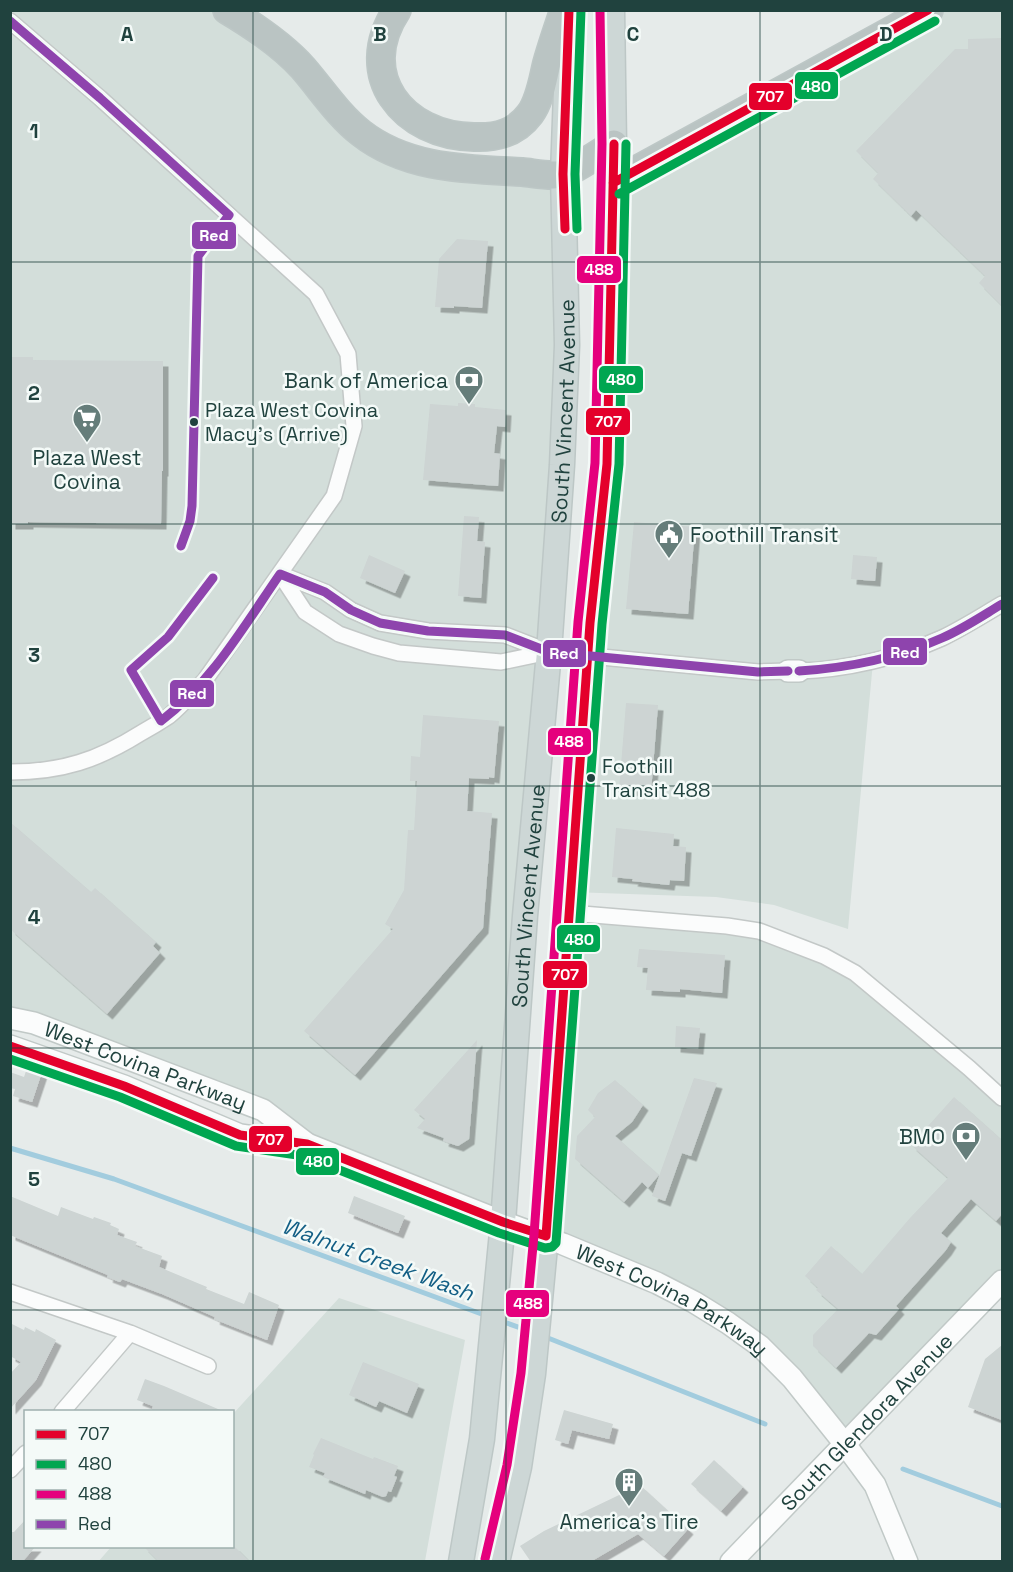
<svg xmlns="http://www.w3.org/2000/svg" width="1013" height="1572" font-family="'Space Grotesk',sans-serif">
<defs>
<filter id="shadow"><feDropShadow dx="5.5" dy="5.5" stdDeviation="0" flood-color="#0004"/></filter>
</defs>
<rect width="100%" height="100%" fill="#e6ebea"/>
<path fill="#d3deda" d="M10,11H227L384,148L563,174L566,260L503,1222L307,1144L263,1110L11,1018Z
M929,11H1002V604L873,662L848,929L774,905L716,897L571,892L613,183Z
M570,913L727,926L824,956L1002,1097V1281L844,1443L760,1346L546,1236Z
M339,1298L465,1340L425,1561L98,1562L111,1547L232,1546L233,1414Z"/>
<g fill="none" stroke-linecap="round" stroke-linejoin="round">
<path stroke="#a2ccde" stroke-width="5" d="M10,1148L114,1179L487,1316
M501,1321L532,1332
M543,1336L765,1424
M903,1469L1002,1506"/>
</g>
<path fill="#cdd4d3" filter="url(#shadow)" d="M1002,38V306L979,283L985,276L916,210L911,216L873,179L878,173L856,151L955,49H968V39Z
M457,239L488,241L482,308L454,306V308L435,307L439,259Z
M10,357H33V360L163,361V471H162L161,524L28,522V524H10Z
M458,403L475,404V407L506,410L505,427L497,426L494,453L500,454L498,486L423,480L430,404L458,406Z
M464,516L479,517L477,541L485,542L481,598L458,596Z
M634,522L695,527L688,614L626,609Z
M369,555L405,571L395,593L360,578Z
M853,555L877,557L875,581L851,579Z
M626,703L658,705L651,792L619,790Z
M423,715L499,721L494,778L489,777V779L469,778L467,811L492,813L483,928L355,1075L304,1031L393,929L385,924L404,890L408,830H414L417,781H410L411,756L420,757Z
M10,822L91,892L95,888L156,942L153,946L160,953L107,1014L10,929Z
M616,828L674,834L673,846L686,847L684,881L670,880L669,885L632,881L633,879L612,877Z
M639,949L725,955L722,993L680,989V992L646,990L648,968L637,967Z
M676,1026L700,1028L698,1049L675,1047Z
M477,1040L469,1139L458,1146L443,1141L444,1138L417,1128L425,1119L414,1110Z
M27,1068L42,1072L32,1102L13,1096L15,1089L10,1088V1072L24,1077Z
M694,1078L717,1083L691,1156L682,1153L665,1201L652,1196Z
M615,1080L643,1105L632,1122L615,1136L659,1175L648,1188L642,1182L624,1202L575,1159L577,1136L595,1117L588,1110L598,1093Z
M954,1097L1002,1140V1214L996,1221L971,1199L941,1233L951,1242L946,1250L896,1306L899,1309L876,1335L869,1333L836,1368L813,1346V1335L838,1309L816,1290L818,1288L805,1276L831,1246L862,1274L910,1218L948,1178L911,1145Z
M10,1196L58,1216L61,1207L93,1219L94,1217L111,1223L110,1225L119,1229L117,1235L137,1242L135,1246L162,1256L159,1267L207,1287L206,1289L244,1304L249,1292L279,1305L267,1340L214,1319L215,1317L162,1294L122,1279L120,1282L107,1277L108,1275L10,1235Z
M354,1196L405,1216L398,1233L348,1213Z
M10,1323L24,1330L25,1327L35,1332L36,1329L56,1340L36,1380L10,1409V1374L21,1362L10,1356Z
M1002,1345V1420L968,1407L985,1359Z
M363,1362L419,1384L407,1413L379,1401L376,1407L349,1395Z
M145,1379L164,1386L225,1412H151L153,1406L137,1400Z
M564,1410L613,1424L609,1439L572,1430L568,1444L555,1440Z
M321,1438L373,1459L374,1457L398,1466L394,1476L397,1477L391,1492L388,1491L386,1496L383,1497L366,1490L365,1494L323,1477L325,1473L309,1467L314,1455L313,1454Z
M714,1460L743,1487L721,1511L691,1484Z
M640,1485L688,1529L664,1556L638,1534L590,1562H531L520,1546L544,1531Z
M26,1519V1546H36L22,1562H10V1532H14Z
M143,1546H234L250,1562H159Z"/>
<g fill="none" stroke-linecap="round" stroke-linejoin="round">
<g stroke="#c3c8c7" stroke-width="18">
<path id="street" d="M10,21L100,98L316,294L348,354L354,426L334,496L205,680C193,692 182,705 169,716C160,722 150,728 141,733C98,760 62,772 10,772
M280,574L325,592L351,610L380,623L428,631L505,635L549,652L758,672L788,671
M280,574L305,612L339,634L373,646L399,653L501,662L549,652
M799,671C845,670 900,657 942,638C963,628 983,615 1002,604
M570,913L727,926L759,931L824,956L855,973L969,1068L1002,1098
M10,1292L130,1333L208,1366
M62,1412L130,1333
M10,1470L26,1453"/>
</g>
<g stroke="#c1c9c7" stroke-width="24">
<g id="secondary">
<path d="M788,671H799"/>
<path id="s1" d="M10,1018L34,1023L263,1110L306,1143"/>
<path id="s2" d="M10,1046L124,1086L240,1135L307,1144L503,1222L563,1244L657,1283L694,1302L728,1323L760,1346L792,1378L844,1443L875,1485L907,1562"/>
<path id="s3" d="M731,1562L1002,1281"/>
</g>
</g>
<g stroke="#bdc7c6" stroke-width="27">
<g id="primary">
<path id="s4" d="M461,1562L482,1439L503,1222L525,916L549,652L562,465L567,345L563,174L569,10"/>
<path d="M497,1562L519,1467L533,1374L546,1236L590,623L607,464L614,144L612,10"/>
</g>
</g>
<g stroke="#bdc7c6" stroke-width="30">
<path id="highway" d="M227,10C254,26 282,45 303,68C322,90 338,115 361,133C407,169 466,169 522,172C534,173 551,177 563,174C572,172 604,150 614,144
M397,10C354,75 403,136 474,137C497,138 516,133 530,114C540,101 543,79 547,63C552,45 558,28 564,10
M613,183L929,10"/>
</g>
<use href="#street" stroke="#fbfcfc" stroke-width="15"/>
<use href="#secondary" stroke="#fbfcfc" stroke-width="21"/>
<use href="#primary" stroke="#cdd7d6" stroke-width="24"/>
<use href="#highway" stroke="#bac4c3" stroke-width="27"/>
<g stroke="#f4faf8" stroke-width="14">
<path id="bus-1" d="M613,183L928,10
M565,229L563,174L569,10
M10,1046L124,1086L240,1135L307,1144L503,1222L546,1236L590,623L607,464L614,144"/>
</g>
<g stroke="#f4faf8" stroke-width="14">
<path id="bus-2" d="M619,194L935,21
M577,229L575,174L581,10
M10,1059L120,1097L236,1146L304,1156L499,1233L545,1248L552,1247L556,1243L602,624L619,464L626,144"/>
</g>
<g stroke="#f4faf8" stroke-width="14">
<path id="bus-3" d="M485,1559L507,1465L521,1373L534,1235L578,622L595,463L602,144L600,10"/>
</g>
<g stroke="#f4faf8" stroke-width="14">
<path id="bus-4" d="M10,21L100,98L229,215L198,256L192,506L190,521L181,546
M213,578L168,637L131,670L161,721C212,682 244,626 280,574L325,592L351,610L380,623L428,631L505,635L549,652L758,672L788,671
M799,671C848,668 897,658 942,638C963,629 982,616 1002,604"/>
</g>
<use href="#bus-1" stroke="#e4002b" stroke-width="9"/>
<use href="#bus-2" stroke="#00a651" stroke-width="9"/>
<use href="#bus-3" stroke="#e5007d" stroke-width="9"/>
<use href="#bus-4" stroke="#8e44ad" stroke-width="9"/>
</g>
<path fill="none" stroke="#20423e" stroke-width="1.5" stroke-opacity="0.55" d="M253,10V1562M506,10V1562M760,10V1562M10,262H1002M10,524H1002M10,786H1002M10,1048H1002M10,1310H1002"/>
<defs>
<g id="bank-pin" transform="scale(1.5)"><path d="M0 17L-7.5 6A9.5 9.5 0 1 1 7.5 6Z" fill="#657d7a" stroke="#f4faf8"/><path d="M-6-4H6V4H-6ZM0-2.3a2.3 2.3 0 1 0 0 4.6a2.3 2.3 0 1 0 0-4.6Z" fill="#fff"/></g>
<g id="supermarket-pin" transform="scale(1.5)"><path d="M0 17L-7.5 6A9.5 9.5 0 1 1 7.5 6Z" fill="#657d7a" stroke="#f4faf8"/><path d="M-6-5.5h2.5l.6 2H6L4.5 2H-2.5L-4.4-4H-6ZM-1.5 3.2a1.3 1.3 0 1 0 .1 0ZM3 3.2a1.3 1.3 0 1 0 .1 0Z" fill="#fff"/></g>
<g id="civic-pin" transform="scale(1.5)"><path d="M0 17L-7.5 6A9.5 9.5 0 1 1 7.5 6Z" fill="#657d7a" stroke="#f4faf8"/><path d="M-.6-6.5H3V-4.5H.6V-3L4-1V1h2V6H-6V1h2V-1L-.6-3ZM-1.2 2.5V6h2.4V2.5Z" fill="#fff"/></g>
<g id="building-pin" transform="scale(1.5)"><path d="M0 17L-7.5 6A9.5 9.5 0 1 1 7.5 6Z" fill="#657d7a" stroke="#f4faf8"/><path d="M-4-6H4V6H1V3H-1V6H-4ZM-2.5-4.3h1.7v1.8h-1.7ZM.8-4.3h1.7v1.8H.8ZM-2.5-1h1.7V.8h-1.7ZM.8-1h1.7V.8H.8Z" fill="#fff"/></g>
</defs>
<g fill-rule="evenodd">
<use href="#bank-pin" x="469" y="380"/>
<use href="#supermarket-pin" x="87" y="418"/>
<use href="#civic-pin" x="669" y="534"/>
<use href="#bank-pin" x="966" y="1136"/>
<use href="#building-pin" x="629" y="1482"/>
</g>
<g fill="#20423e" stroke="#f4faf8" stroke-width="2">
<circle cx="194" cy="422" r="5"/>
<circle cx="591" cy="778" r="5"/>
</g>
<g text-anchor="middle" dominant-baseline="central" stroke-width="5" stroke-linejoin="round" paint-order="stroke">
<g font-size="20" fill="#20423e" stroke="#f4faf8" text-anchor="start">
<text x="205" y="410">Plaza West Covina<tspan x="205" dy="24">Macy's (Arrive)</tspan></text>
<text x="602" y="766">Foothill<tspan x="602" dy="24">Transit 488</tspan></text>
</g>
<g font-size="21" fill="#20423e" stroke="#f4faf8" text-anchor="end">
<text x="448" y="380">Bank of America</text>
<text x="87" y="457" text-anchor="middle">Plaza West<tspan x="87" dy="24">Covina</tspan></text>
<text x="690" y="534" text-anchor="start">Foothill Transit</text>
<text x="945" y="1136">BMO</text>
<text x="629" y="1521" text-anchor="middle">America's Tire</text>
</g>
<g font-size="21" fill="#20423e" stroke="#f4faf8">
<text stroke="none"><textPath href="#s4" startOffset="1156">South Vincent Avenue</textPath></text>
<text stroke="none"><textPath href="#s4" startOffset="670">South Vincent Avenue</textPath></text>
<text stroke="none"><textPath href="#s1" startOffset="144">West Covina Parkway</textPath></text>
<text stroke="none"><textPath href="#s2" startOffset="712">West Covina Parkway</textPath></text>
<text stroke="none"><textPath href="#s3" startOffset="195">South Glendora Avenue</textPath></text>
</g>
<g font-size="22" font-style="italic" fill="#135f85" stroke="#f4faf8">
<text transform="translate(378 1259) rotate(20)">Walnut Creek Wash</text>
</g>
</g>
<g font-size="20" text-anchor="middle" font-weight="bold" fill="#20423e" stroke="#f4faf8" stroke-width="5" stroke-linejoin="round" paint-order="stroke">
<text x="127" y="41">A</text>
<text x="380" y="41">B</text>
<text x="633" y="41">C</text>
<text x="886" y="41">D</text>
<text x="34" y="138">1</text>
<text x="34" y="400">2</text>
<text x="34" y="662">3</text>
<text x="34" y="924">4</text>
<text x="34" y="1186">5</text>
</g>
<g stroke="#f4faf8" stroke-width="2">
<rect x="794" y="71" width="45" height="29" rx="6" fill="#00a651"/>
<rect x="748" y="82" width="45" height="29" rx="6" fill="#e4002b"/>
<rect x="191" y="221" width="46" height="29" rx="6" fill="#8e44ad"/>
<rect x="576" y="255" width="46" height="29" rx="6" fill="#e5007d"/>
<rect x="598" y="365" width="46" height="29" rx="6" fill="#00a651"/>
<rect x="585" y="407" width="46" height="29" rx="6" fill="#e4002b"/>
<rect x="882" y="637" width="46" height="29" rx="6" fill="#8e44ad"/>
<rect x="542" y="639" width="45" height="29" rx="6" fill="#8e44ad"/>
<rect x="169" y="679" width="46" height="29" rx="6" fill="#8e44ad"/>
<rect x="547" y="727" width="45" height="29" rx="6" fill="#e5007d"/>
<rect x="556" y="924" width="45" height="29" rx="6" fill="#00a651"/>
<rect x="542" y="960" width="46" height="29" rx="6" fill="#e4002b"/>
<rect x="248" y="1125" width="45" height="28" rx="6" fill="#e4002b"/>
<rect x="295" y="1147" width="45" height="29" rx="6" fill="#00a651"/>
<rect x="505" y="1289" width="45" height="29" rx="6" fill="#e5007d"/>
</g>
<g font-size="16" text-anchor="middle" font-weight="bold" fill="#fff">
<text x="816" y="92">480</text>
<text x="770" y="102">707</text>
<text x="214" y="241">Red</text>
<text x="599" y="275">488</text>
<text x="621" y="385">480</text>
<text x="608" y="427">707</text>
<text x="905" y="658">Red</text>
<text x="564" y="659">Red</text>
<text x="192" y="699">Red</text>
<text x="569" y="747">488</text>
<text x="579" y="945">480</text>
<text x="565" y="980">707</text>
<text x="270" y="1145">707</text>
<text x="318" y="1167">480</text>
<text x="528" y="1309">488</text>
</g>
<rect width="1013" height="1572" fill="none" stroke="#20423e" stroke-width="24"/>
<rect x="24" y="1410" width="210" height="138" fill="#f4faf8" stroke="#9fb0ae" stroke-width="1.5"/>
<rect x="36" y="1430" width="30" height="9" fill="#e4002b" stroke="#9fb0ae" stroke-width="1.5"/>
<text x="78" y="1440" font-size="18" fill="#20423e">707</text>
<rect x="36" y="1460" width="30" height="9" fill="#00a651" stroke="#9fb0ae" stroke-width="1.5"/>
<text x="78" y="1470" font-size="18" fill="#20423e">480</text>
<rect x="36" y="1490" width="30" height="9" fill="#e5007d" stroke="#9fb0ae" stroke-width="1.5"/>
<text x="78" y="1500" font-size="18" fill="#20423e">488</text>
<rect x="36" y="1520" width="30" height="9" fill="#8e44ad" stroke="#9fb0ae" stroke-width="1.5"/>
<text x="78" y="1530" font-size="18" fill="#20423e">Red</text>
</svg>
